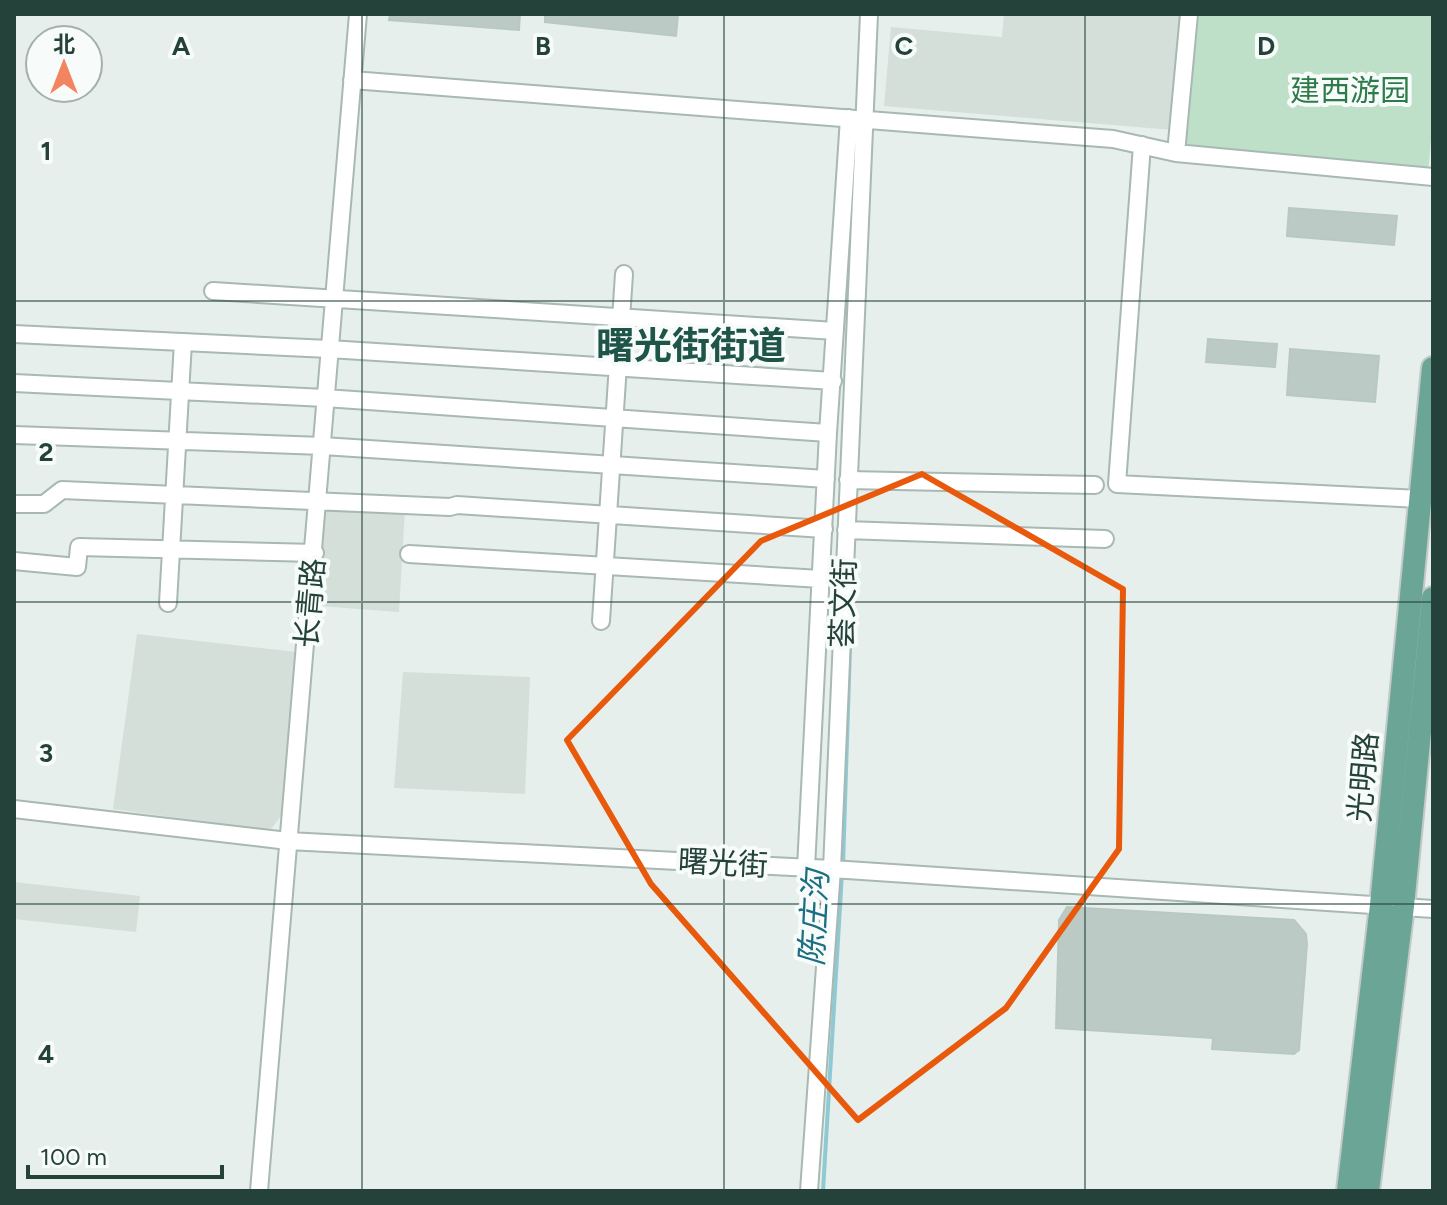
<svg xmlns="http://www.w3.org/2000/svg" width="1447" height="1205" font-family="Figtree,'Noto Sans SC',sans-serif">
<rect width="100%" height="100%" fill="#e6efeb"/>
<path fill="#d4dfda" d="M1004,14H1183L1173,130L884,106L891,27L1002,37Z
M325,504L405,509L399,612L319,606Z
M137,634L297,652L281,816L272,828L265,830L113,809Z
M403,672L530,677L525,794L394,788Z
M14,882L140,896L136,932L14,919Z"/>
<path fill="#bfe0c8" d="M1194,14H1433V118L1428,173L1181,149Z"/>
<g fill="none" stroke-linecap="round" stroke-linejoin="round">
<path stroke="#8ec9d4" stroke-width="4" d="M843,865L850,647
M823,1191L842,873"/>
</g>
<path fill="#bbcac4" stroke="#b8c9c2" stroke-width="2" d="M390,14H520L519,30L389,20Z
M545,14H678L676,36L545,22Z
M1289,208L1397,216L1394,245L1287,236Z
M1208,339L1277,344L1275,367L1206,362Z
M1290,349L1379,356L1375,402L1287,395Z
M1067,907L1294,920L1306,934L1307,944L1299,1050L1294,1054L1212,1049L1213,1038L1056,1028L1059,920Z"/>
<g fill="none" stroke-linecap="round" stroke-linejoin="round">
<g stroke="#a8b8b2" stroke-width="20">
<path id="minor" d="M352,80L1113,139L1176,153L1433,177
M1142,145L1117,484L1420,499
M1176,153L1189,14
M213,291L835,331
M14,334L329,349L833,381
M14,383L325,398L828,433
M14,435L323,446L826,479
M848,480L1095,485
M14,504H44L62,490L450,507L457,505L824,529
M846,530L1105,539
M409,554L821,579
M14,561L77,567L79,547L315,553
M168,603L183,342
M601,621L624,274
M14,809L288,841L832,869L1433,909
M806,868L828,433L849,118
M259,1191L358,14
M809,1191L832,869L869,14"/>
</g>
<g stroke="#c2cac8" stroke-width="26">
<path id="major" d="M1348,1191L1381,905L1433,368
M1368,1191L1403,906L1433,598"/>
</g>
<use href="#minor" stroke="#fff" stroke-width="16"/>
<use href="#major" stroke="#6aa596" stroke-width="22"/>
</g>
<path fill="none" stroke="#e8590c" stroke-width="6" stroke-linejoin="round" d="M922,474L1123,589L1119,849L1006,1008L858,1120L651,884L567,740L761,541Z"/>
<path fill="none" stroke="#24423a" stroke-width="2" stroke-opacity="0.55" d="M362,14V1191M724,14V1191M1085,14V1191M14,301H1433M14,602H1433M14,904H1433"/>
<g text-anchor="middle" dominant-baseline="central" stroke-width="8" stroke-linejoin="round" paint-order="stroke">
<g font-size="30" fill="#2d7a4b" stroke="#f7fbf9">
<text x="1350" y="90">建西游园</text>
</g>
<g font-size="30" fill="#24423a" stroke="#f7fbf9">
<text transform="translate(310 603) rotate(-85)">长青路</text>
<text transform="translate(843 603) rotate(-88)">荟文街</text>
<text transform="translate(1363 777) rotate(-85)">光明路</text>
<text transform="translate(723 863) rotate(3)">曙光街</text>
</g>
<g font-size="32" font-style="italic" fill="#1c6f80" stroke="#f7fbf9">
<text transform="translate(814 918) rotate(-87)">陈庄沟</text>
</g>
<g font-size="38" font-weight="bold" fill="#1f5548" stroke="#f7fbf9">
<text x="691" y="346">曙光街街道</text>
</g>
</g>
<g font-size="26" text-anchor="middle" font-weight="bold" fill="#24423a" stroke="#f7fbf9" stroke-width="8" stroke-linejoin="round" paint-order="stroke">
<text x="181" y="55">A</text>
<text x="543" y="55">B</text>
<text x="904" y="55">C</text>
<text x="1266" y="55">D</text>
<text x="46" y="160">1</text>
<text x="46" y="461">2</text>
<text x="46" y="762">3</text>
<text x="46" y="1063">4</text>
</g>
<rect width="1447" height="1205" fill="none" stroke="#24423a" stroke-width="32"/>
<g transform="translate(64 64)"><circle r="38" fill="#f7fbf9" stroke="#a3b1ad" stroke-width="2"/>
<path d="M0-6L14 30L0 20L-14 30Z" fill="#f4845f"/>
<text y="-12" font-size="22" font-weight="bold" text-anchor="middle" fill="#24423a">北</text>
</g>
<path d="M28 1165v12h194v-12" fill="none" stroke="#24423a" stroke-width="4"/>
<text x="40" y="1165" font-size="24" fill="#24423a" stroke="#f7fbf9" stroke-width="6" paint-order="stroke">100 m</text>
</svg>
